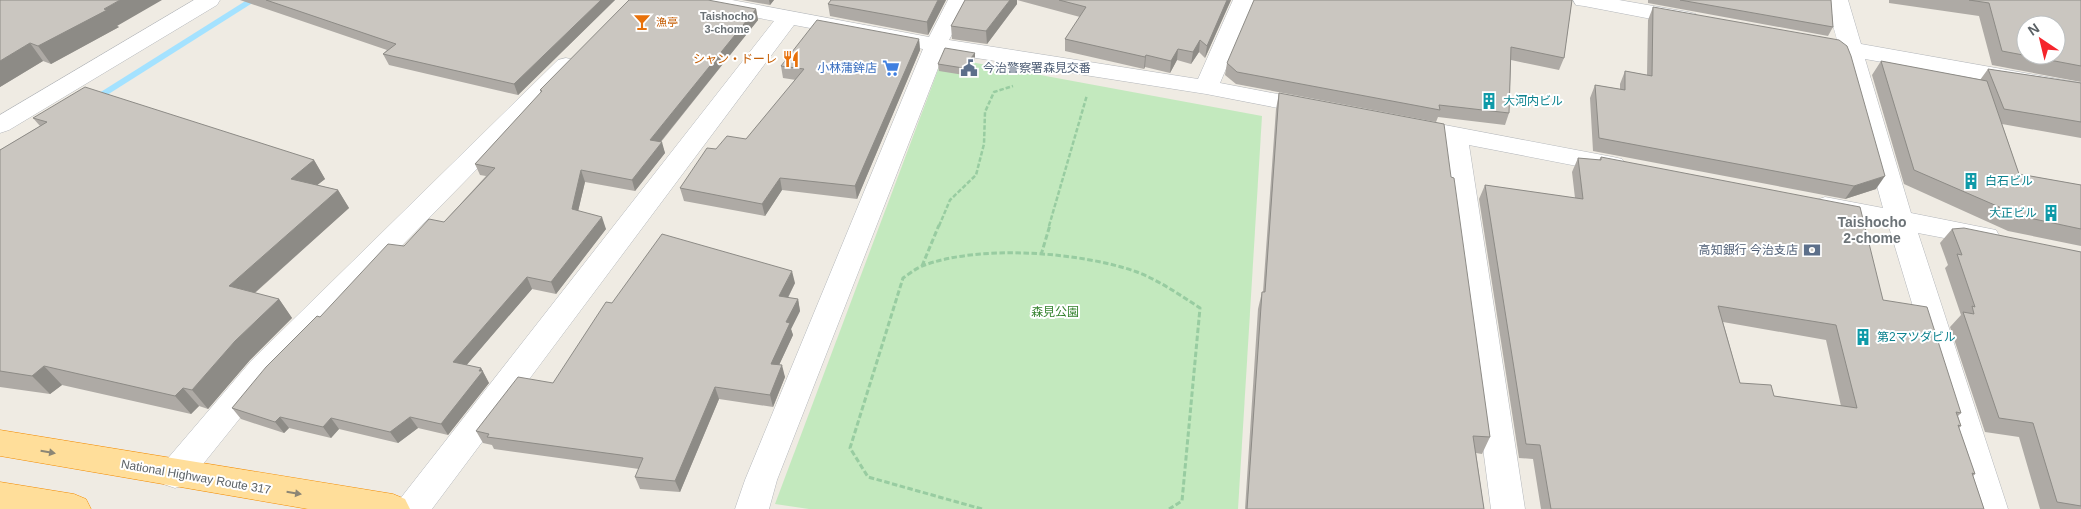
<svg xmlns="http://www.w3.org/2000/svg" width="2081" height="509" font-family="Arial,'Noto Sans JP',sans-serif">
<rect width="100%" height="100%" fill="#efebe3"/>
<path fill="#c3e9be" d="M949,58L1262,116L1238,509H809L775,504L941,62Z"/>
<g fill="none" stroke-linecap="round" stroke-linejoin="round">
<path fill="#a4e2ff" fill-rule="evenodd" d="M247,0H257L96,102L93,103L88,100Z"/>
<g stroke="#b4b7bb" stroke-width="1">
<path id="minor" d="M687,0H732L929,37L948,0H970L949,40L1198,79L1233,0H1255L1220,83L1314,101L1322,103L1326,108L1322,113L1314,115L1206,94L944,53L777,480L769,509H735L745,480L923,49L794,25L432,509H395L400,499L774,21L698,6L690,5Z
M1573,0H1619L1688,12L1696,14L1699,19L1696,24L1688,26L1584,6L1576,5Z
M1826,0H1848L1861,44L2081,83V97L1865,59L1911,213L1996,230L2000,237L1996,244L1986,246L1918,233L2008,509H1974L1889,227L1825,215L1816,212L1812,206L1816,200L1825,197L1883,208L1841,54L1830,52L1827,47L1830,42L1837,40Z
M566,58L574,60L577,65L574,70L273,377L187,484L175,488L163,484L159,474L163,464L251,361L558,60Z
M1408,118L1613,157L1622,159L1626,165L1622,171L1613,173L1469,145L1525,509H1491L1443,140L1399,131L1396,126L1399,121Z"/>
</g>
<g stroke="#b4b7bb" stroke-width="1">
<path id="tertiary" d="M194,0H220L217,5L9,130L0,133V115Z"/>
</g>
<g stroke="#f38b00" stroke-width="1">
<path id="trunk" d="M0,430L393,494L405,499L410,509H308L0,456Z
M0,482L74,494L86,499L91,509H0Z"/>
</g>
<path stroke="#98cca1" stroke-width="2.5" stroke-dasharray="4.5 2" stroke-linecap="butt" d="M939,226L950,200L976,175L984,144L985,112L994,92L1013,86
M1049,226L1087,95"/>
<path stroke="#98cca1" stroke-width="3" stroke-dasharray="5.5 2.5" stroke-linecap="butt" d="M1041,255L1050,225
M922,266L939,225
M982,509L868,477L850,448L903,278C909,274 915,269 922,266C979,244 1081,252 1137,272C1160,281 1180,295 1200,308L1182,501L1169,509"/>
<use href="#minor" fill="#fff" fill-rule="evenodd"/>
<use href="#tertiary" fill="#fff" fill-rule="evenodd"/>
<use href="#trunk" fill="#ffde9a" fill-rule="evenodd"/>
</g>
<path fill="#aeaaa5" fill-rule="evenodd" d="M0,0L117,26L119,27L51,64L43,61L0,87Z
M240,0H615L518,95L389,65L383,54L387,50Z
M742,0H774L770,5Z
M831,0H946L928,35L830,16L828,4Z
M965,0H1231L1205,58L1199,52L1191,64L1177,60L1170,73L1145,67L1144,69L1065,51V39L1080,17L1017,0V4L987,44L952,39L951,26Z
M1572,0L1564,58L1559,70L1511,60L1509,113L1505,125L1438,117L1436,122L1236,84L1225,75L1227,63Z
M1648,0H1831L1833,27L1828,36L1648,3Z
M1889,0H2081V82L1992,65L1979,16L1889,3Z
M1653,7L1876,189L1845,199L1593,151L1590,98L1595,85L1620,89V84L1625,71L1647,75L1648,20Z
M756,9L758,20L661,142L665,153L635,191L585,182L578,211L606,229L556,294L532,289L466,365L481,368L489,383L448,435L418,428L398,443L339,429L331,438L289,428L284,433L241,419L232,408L320,317L404,246L444,222L486,176L480,175L475,164L541,93L540,90Z
M919,39L920,50L857,199L782,190L765,216L684,201L680,188L716,149L746,139L796,80L783,78L781,66Z
M975,53V60L964,75L939,71L938,64Z
M1881,61L1980,80L1988,69L2081,83V138L2002,124L2019,174L2081,185V246L2008,231L1904,184L1872,75Z
M1279,93L1451,177L1490,437L1482,454L1476,453L1484,509H1245L1258,309L1262,292H1263L1276,109Z
M33,118L314,160L325,179L317,185L338,190L349,208L255,293L279,299L292,318L250,360L208,409L199,406L191,414L62,385L50,394L0,387V150L40,126Z
M1601,157L1883,300L1961,413L1958,416L1961,426L1959,428L1975,474L1973,476L1984,509H1541L1533,459L1519,458L1479,199L1485,185L1575,198L1572,172L1578,158L1599,160ZM1723,322L1826,340L1841,406L1774,396L1740,383Z
M1952,229L2081,252V509H2040L2019,437L1985,432L1950,327L1961,315L1945,268L1948,265L1940,243Z
M795,283L788,298L798,299L800,311L791,329L793,335L779,365L785,377L773,407L719,399L680,492L640,489L635,477L639,469L494,449L492,445L483,443L476,431L553,383L612,303Z"/>
<path fill="#8d8b86" d="M120,0H162L117,26L119,27L51,64L38,46Z
M601,0H615L518,95L514,84Z
M769,0H774L770,5Z
M938,0H946L928,35L927,22Z
M1010,0H1017V4L987,44L986,31Z
M1227,0H1231L1205,58L1207,46Z
M756,9L758,20L653,151L650,140Z
M919,39L920,50L857,199L855,186Z
M1200,40L1199,52L1191,64L1193,52Z
M30,43L43,61L0,87V61Z
M1178,49L1177,60L1170,73L1171,61Z
M975,53V60L964,75L963,68Z
M1146,55L1145,67L1144,69L1145,57Z
M662,142L665,153L635,191L632,180Z
M314,160L325,179L302,197L291,179Z
M581,170L585,182L576,220L572,209Z
M1885,176L1876,189L1845,199L1854,186Z
M780,178L782,190L765,216L762,204Z
M338,190L349,208L242,304L229,286Z
M602,217L606,229L556,294L551,282Z
M792,271L795,283L782,309L779,296Z
M527,277L532,289L459,374L453,362Z
M279,299L292,318L250,360L208,409L192,390L235,341Z
M798,299L800,311L791,329L793,335L774,376L771,364L786,322Z
M782,365L785,377L773,407L770,395Z
M44,366L62,385L50,394L32,376Z
M481,368L489,383L448,435L441,424Z
M715,387L719,399L680,492L675,481Z
M183,388L199,406L191,414L175,396Z
M280,417L289,428L284,433L275,422Z
M410,417L418,428L398,443L390,432Z
M331,418L339,429L331,438L323,427Z"/>
<path fill="#cac6c0" stroke="#8d8b86" fill-rule="evenodd" d="M0,0H120L104,9L107,10L38,46L30,43L0,61Z
M266,0H601L514,84L383,54L396,44Z
M629,0H708L756,9L650,140L662,142L632,180L581,170L572,209L602,217L551,282L527,277L453,362L481,368L479,371H483L441,424L410,417L390,432L331,418L323,427L280,417L275,422L232,408L266,367L317,316L320,317L388,244L404,246L429,219L444,222L495,168L475,164L542,91L540,90Z
M831,0H938L927,22L828,4Z
M965,0H1010L986,31L951,26Z
M1059,0H1227L1207,46L1200,40L1193,52L1178,49L1171,61L1146,55L1145,57L1065,39L1086,7Z
M1254,0H1572L1564,58L1511,47L1509,113L1439,105L1440,110L1237,72L1227,63Z
M1680,0H1831L1833,27Z
M1969,0H2081V66L2002,51L1989,3ZM2026,25H2056V55H2026Z
M1653,7L1839,40L1847,46L1851,56L1885,176L1854,186L1599,138L1595,85L1625,90V71L1652,76Z
M817,20L919,39L855,186L780,178L762,204L680,188L707,148L716,149L727,136L746,139L804,69L781,66Z
M945,48L975,53L963,68L938,64Z
M1881,61L1987,81L2019,174L2081,185V229L2020,216L1914,170Z
M1988,69L2081,83V122L2004,109Z
M85,87L314,160L291,179L338,190L229,286L279,299L235,341L192,390L183,388L175,396L44,366L32,376L0,371V150L47,122L33,118Z
M1279,93L1444,124L1451,177L1454,178L1490,437L1473,436L1484,509H1247L1262,292H1265Z
M1601,157L1860,207L1883,300L1927,307L1961,413L1956,412L1961,426L1958,425L1975,474L1972,473L1984,509H1551L1540,445L1526,444L1485,185L1583,199L1578,158L1601,160ZM1718,306L1836,325L1857,408L1774,396L1771,385L1740,383Z
M1964,228L2081,252V506L2057,502L2033,423L1999,418L1963,312L1974,314L1972,306L1975,307L1957,254L1962,255L1952,229Z
M662,234L792,271L779,296L798,299L786,322L790,323L771,364L782,365L770,395L715,387L675,481L635,477L643,458L487,437L489,434L476,431L518,377L553,383L606,302L612,303Z"/>
<defs><path id="oneway-solid" d="M-6-.8H1V-3.2L6.5 0L1 3.2V.8H-6Z" transform="scale(1.25)"/></defs>
<g fill="#8c8675">
<use href="#oneway-solid" transform="translate(48 452) rotate(10)"/>
<use href="#oneway-solid" transform="translate(294 493) rotate(9)"/>
</g>
<defs>
<g id="bar-bare" transform="scale(1.35)"><path d="M-6-5H6L.8 .8V4.5H3.5V6h-7V4.5H-.8V.8Z" fill="#e8710a" stroke="#fff" stroke-width="2.5" paint-order="stroke"/></g>
<g id="restaurant-bare" transform="scale(1.35)"><path d="M-5-6h1v4h1v-4h1v4h1v-4h1v5L-1.5 .5V6h-2V.5L-5-1ZM5-6V6H3V1.5H1.5Q1.5-4 5-6Z" fill="#e8710a" stroke="#fff" stroke-width="2.5" paint-order="stroke"/></g>
<g id="supermarket-bare" transform="scale(1.35)"><path d="M-6-5.5h2.5l.6 2H6L4.5 2H-2.5L-4.4-4H-6ZM-1.5 3.2a1.3 1.3 0 1 0 .1 0ZM3 3.2a1.3 1.3 0 1 0 .1 0Z" fill="#3f7fe0" stroke="#fff" stroke-width="2.5" paint-order="stroke"/></g>
<g id="civic-bare" transform="scale(1.35)"><path d="M-.6-6.5H3V-4.5H.6V-3L4-1V1h2V6H-6V1h2V-1L-.6-3ZM-1.2 2.5V6h2.4V2.5Z" fill="#5c6f8a" stroke="#fff" stroke-width="2.5" paint-order="stroke"/></g>
<g id="building-bare" transform="scale(1.35)"><path d="M-4-6H4V6H1V3H-1V6H-4ZM-2.5-4.3h1.7v1.8h-1.7ZM.8-4.3h1.7v1.8H.8ZM-2.5-1h1.7V.8h-1.7ZM.8-1h1.7V.8H.8Z" fill="#0f9aa8" stroke="#fff" stroke-width="2.5" paint-order="stroke"/></g>
<g id="bank-bare" transform="scale(1.35)"><path d="M-6-4H6V4H-6ZM0-2.3a2.3 2.3 0 1 0 0 4.6a2.3 2.3 0 1 0 0-4.6Z" fill="#5c6f8a" stroke="#fff" stroke-width="2.5" paint-order="stroke"/></g>
</defs>
<g fill-rule="evenodd">
<use href="#bar-bare" x="642" y="22"/>
<use href="#restaurant-bare" x="791" y="59"/>
<use href="#supermarket-bare" x="891" y="68"/>
<use href="#civic-bare" x="969" y="68"/>
<use href="#building-bare" x="1489" y="101"/>
<use href="#building-bare" x="1971" y="181"/>
<use href="#building-bare" x="2051" y="213"/>
<use href="#bank-bare" x="1812" y="250"/>
<use href="#building-bare" x="1863" y="337"/>
</g>
<g text-anchor="middle" dominant-baseline="central" stroke-width="4" stroke-linejoin="round" paint-order="stroke">
<g font-size="11" font-weight="bold" fill="#6c7377" stroke="#fff">
<text x="727" y="16">Taishocho<tspan x="727" dy="13">3-chome</tspan></text>
</g>
<g font-size="11" fill="#c56008" stroke="#fff" text-anchor="start">
<text x="656" y="22">漁亭</text>
</g>
<g font-size="12" fill="#c56008" stroke="#fff" text-anchor="end">
<text x="777" y="59">シャン・ドーレ</text>
</g>
<g font-size="12" fill="#366cbe" stroke="#fff" text-anchor="end">
<text x="877" y="68">小林蒲鉾店</text>
</g>
<g font-size="12" fill="#4e5e75" stroke="#fff" text-anchor="start">
<text x="983" y="68">今治警察署森見交番</text>
<text x="1798" y="250" text-anchor="end">高知銀行 今治支店</text>
</g>
<g font-size="12" fill="#0d838f" stroke="#fff" text-anchor="start">
<text x="1503" y="101">大河内ビル</text>
<text x="1985" y="181">白石ビル</text>
<text x="2037" y="213" text-anchor="end">大正ビル</text>
<text x="1877" y="337">第2マツダビル</text>
</g>
<g font-size="12" fill="#34822e" stroke="#fff">
<text x="1055" y="312">森見公園</text>
</g>
<g font-size="12" fill="#5b6165" stroke="#fff">
<text transform="translate(196 477) rotate(10)">National Highway Route 317</text>
</g>
<g font-size="14" font-weight="bold" fill="#6c7377" stroke="#fff">
<text x="1872" y="222">Taishocho<tspan x="1872" dy="16">2-chome</tspan></text>
</g>
</g>
<g transform="translate(2041 40) rotate(325)"><circle r="24" fill="#ffffff" stroke="#bdc0c1"/>
<path d="M0-4L9 19L0 12L-9 19Z" fill="#f5242c"/>
<text y="-8" font-size="14" font-weight="bold" text-anchor="middle" fill="#5b6165">N</text>
</g>
</svg>
